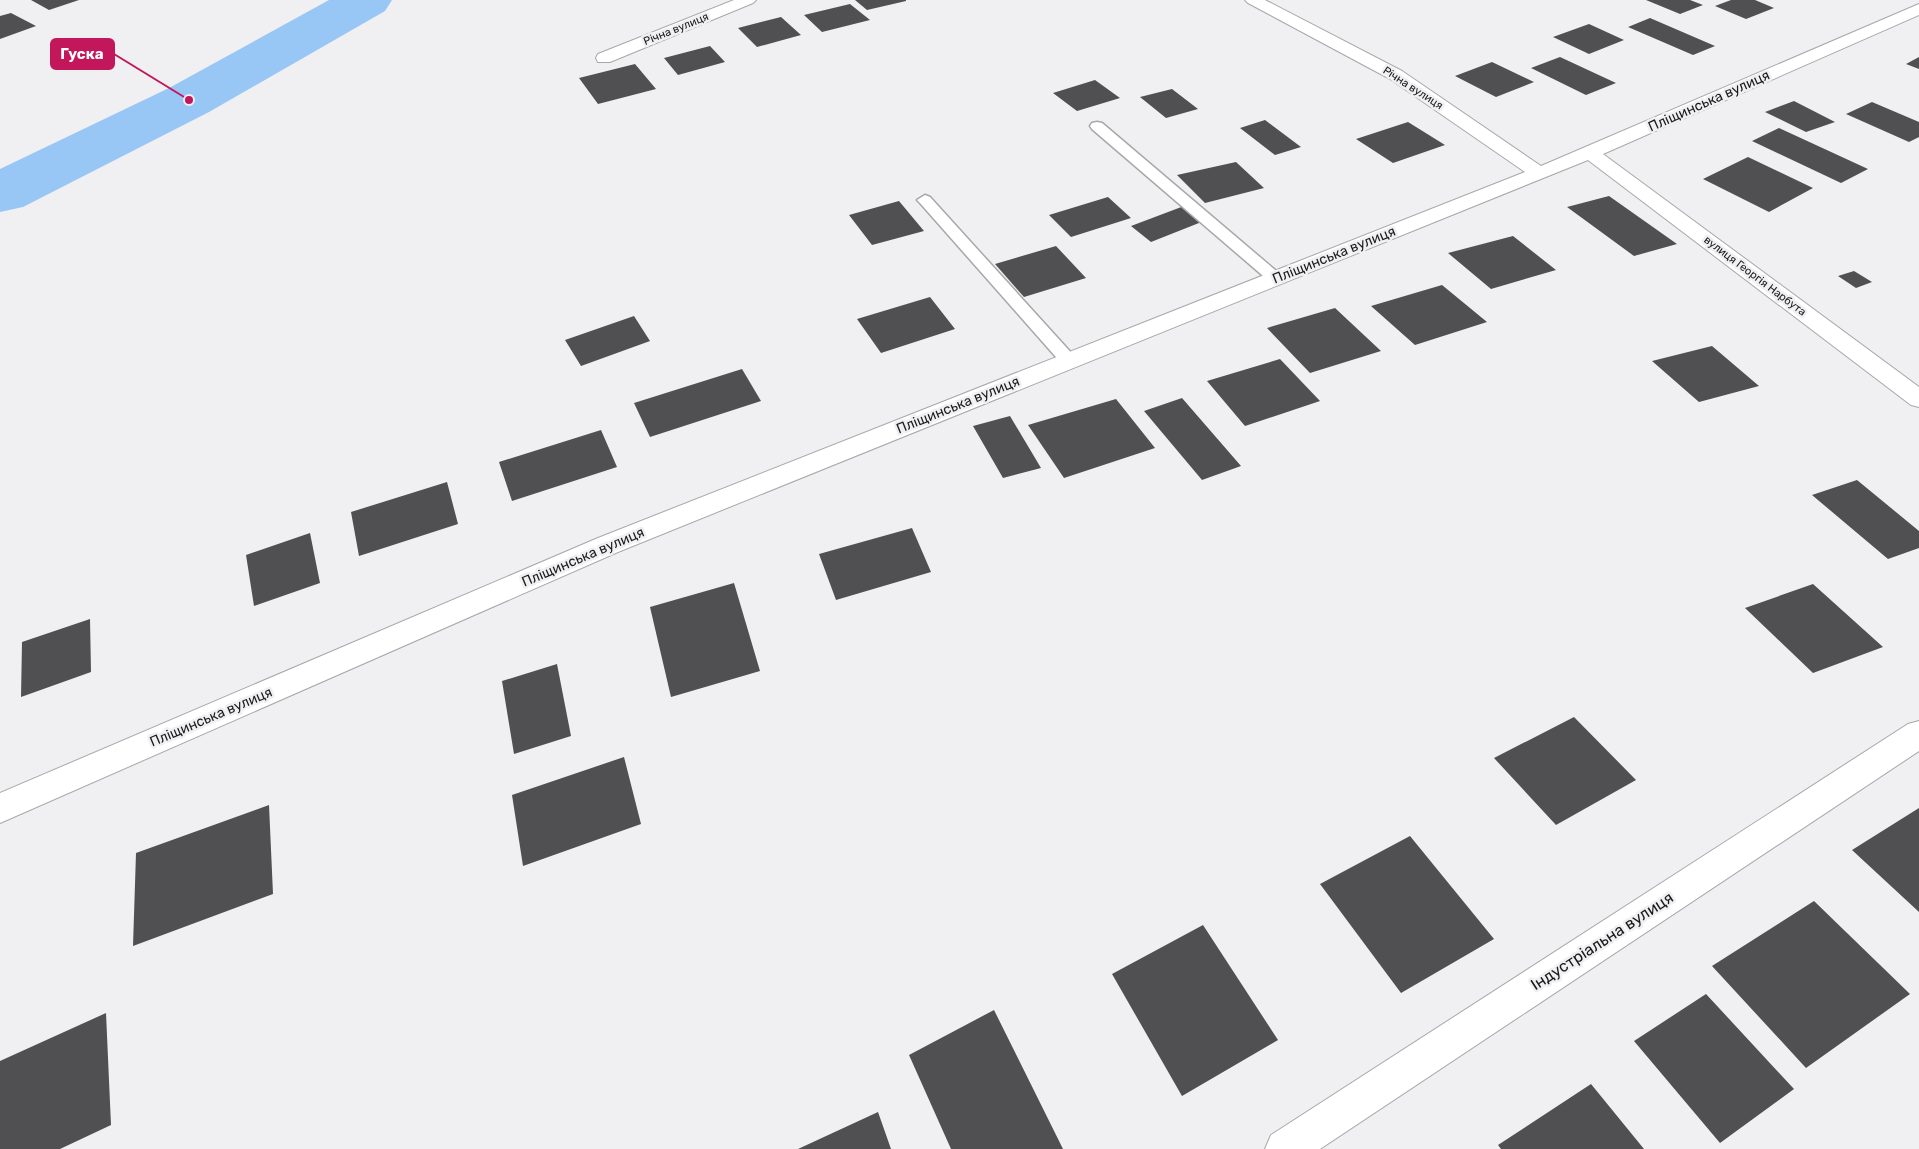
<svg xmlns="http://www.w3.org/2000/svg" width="1919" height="1149" font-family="Rubik,sans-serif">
<rect width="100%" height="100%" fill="#f0eff2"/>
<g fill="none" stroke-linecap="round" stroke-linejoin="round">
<path fill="#98c7f6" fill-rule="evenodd" d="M329,0H392L385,11L209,112L23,207L0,212V169L169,88Z"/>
</g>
<path fill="#504f51" d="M31,0H79L49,10Z
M855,0H906V1L867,10Z
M1646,0H1690L1703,5L1680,14Z
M1731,0H1755L1774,8L1746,19L1715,6Z
M850,4L870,20L822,32L804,15Z
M11,13L36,26L0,39V16Z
M781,17L801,35L757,47L738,28Z
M1650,18L1715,46L1693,55L1628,27Z
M1589,24L1624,40L1589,54L1553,37Z
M710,46L725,62L678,75L664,58Z
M1560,57L1616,83L1586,95L1531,68Z
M1919,57V69L1906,64Z
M1492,62L1534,82L1496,97L1455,76Z
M635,64L656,89L598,104L579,78Z
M1095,80L1120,98L1077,111L1053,93Z
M1172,89L1198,109L1166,118L1140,97Z
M1794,101L1835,122L1806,132L1765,112Z
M1872,102L1919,122V137L1909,142L1846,114Z
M1265,120L1301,147L1275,155L1240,128Z
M1408,122L1445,145L1393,163L1356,139Z
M1779,128L1868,169L1841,183L1752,141Z
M1748,157L1813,188L1769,212L1703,179Z
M1236,162L1264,188L1205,203L1177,175Z
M1609,196L1677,244L1634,256L1567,207Z
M1108,197L1131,218L1071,237L1049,215Z
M899,201L924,231L872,245L849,215Z
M1184,206L1204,221L1151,242L1131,226Z
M1513,236L1556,270L1491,289L1448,253Z
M1056,246L1086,278L1024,297L995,264Z
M1854,271L1872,282L1856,288L1838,276Z
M1442,285L1487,322L1415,345L1371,306Z
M930,297L955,329L881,353L857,319Z
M1335,308L1381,351L1310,373L1267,328Z
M634,316L650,341L581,366L565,340Z
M1712,346L1759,386L1699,402L1652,361Z
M1280,359L1320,401L1245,426L1207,381Z
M742,369L761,401L650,437L634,403Z
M1182,398L1241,466L1202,480L1144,411Z
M1116,399L1155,448L1064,478L1028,425Z
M1010,416L1041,468L1003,478L973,426Z
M601,430L617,467L512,501L499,462Z
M1857,480L1919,531V548L1888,559L1812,495Z
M447,482L458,524L359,556L351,512Z
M912,528L931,572L836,600L819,554Z
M310,533L320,583L254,606L246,555Z
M734,583L760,671L671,697L650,607Z
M1813,584L1883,647L1813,673L1745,608Z
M90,619L91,672L21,697L22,642Z
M557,664L571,736L514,754L502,681Z
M1574,717L1636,780L1556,825L1494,758Z
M624,757L641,824L523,866L512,795Z
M269,805L273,894L133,946L136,853Z
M1919,808V912L1852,850Z
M1410,836L1494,939L1401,993L1320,884Z
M1814,901L1910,994L1806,1068L1712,966Z
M1203,925L1278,1040L1182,1096L1112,974Z
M1706,994L1794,1089L1720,1143L1634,1041Z
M994,1010L1063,1149H951L909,1055Z
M106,1013L111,1125L60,1149H0V1061Z
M1591,1084L1644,1149H1501L1498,1145Z
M878,1112L891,1149H798Z"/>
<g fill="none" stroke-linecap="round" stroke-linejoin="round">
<g stroke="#a8a7aa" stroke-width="3">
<path id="service" d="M1097,122L1102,123L1281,275L1283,278L1281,281H1269L1092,129L1090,126L1092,123Z
M925,195L930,197L1075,357L1078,361L1075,365H1063L920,203L917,200Z"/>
</g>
<g stroke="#a8a7aa" stroke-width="2">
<path id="minor" d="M734,0H756L753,3L610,62H598L596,58L598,54Z
M1245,0H1265L1402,71L1541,166L1919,4V15L1603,154L1919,387V407L1911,405L1588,160L618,552L0,823V793L598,538L1525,172L1390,79L1248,3Z
M1919,721V751L1320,1149H1265L1271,1135L1908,724Z"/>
</g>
<use href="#service" fill="#fff" fill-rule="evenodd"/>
<use href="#minor" fill="#fff" fill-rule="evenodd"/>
</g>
<g text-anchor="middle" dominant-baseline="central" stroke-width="5" stroke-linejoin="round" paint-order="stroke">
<g font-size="11" fill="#19191a" stroke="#f0eff2">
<text transform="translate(676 29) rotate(-22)">Річна вулиця</text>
<text transform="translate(1413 88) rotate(33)">Річна вулиця</text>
<text transform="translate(1755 276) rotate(37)">вулиця Георгія Нарбута</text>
</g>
<g font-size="14" fill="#19191a" stroke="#f0eff2">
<text transform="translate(1709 101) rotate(-24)">Пліщинська вулиця</text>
<text transform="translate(1334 255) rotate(-22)">Пліщинська вулиця</text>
<text transform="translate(958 405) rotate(-22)">Пліщинська вулиця</text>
<text transform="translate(583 557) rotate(-23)">Пліщинська вулиця</text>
<text transform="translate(211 717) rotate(-23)">Пліщинська вулиця</text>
</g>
<g font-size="16" fill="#19191a" stroke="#f0eff2">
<text transform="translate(1602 941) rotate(-33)">Індустріальна вулиця</text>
</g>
</g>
<path fill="none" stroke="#c2185b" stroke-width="2" d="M189 100L114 54"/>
<circle fill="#c2185b" stroke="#f0eff2" stroke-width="2" cx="189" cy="100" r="5"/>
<rect fill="#c2185b" stroke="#c2185b" stroke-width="2" x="51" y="39" width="63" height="30" rx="5"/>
<g font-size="15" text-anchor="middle" font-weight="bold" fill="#fff">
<text x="82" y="59">Гуска</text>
</g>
</svg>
